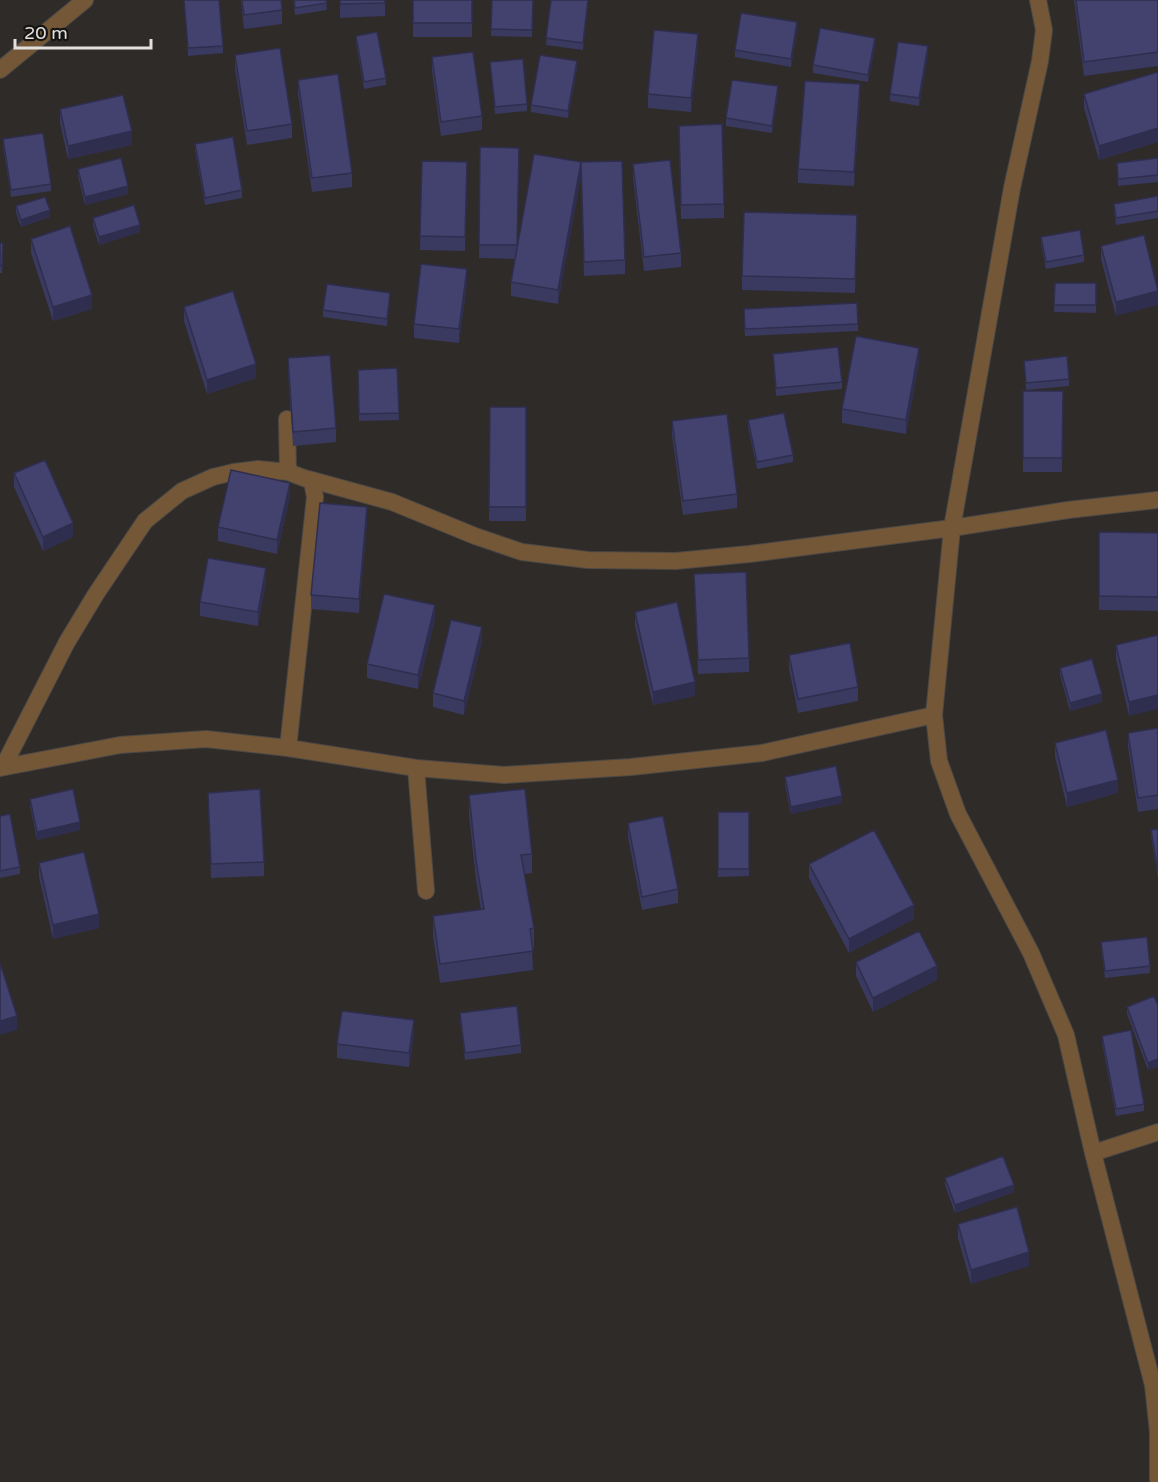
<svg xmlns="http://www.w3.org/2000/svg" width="1158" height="1482" font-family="'Varela Round',sans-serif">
<rect width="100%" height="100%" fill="#2f2b29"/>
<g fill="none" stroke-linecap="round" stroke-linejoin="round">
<g stroke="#4c4846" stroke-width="18">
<path id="minor" d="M1038,0L1044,30L1040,61L1012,188L952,528L934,715L939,761L958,814L1031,953L1066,1035L1093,1153L1153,1385L1158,1432V1479
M0,70L85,0
M287,419L288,472
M308,479L392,502L475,536L522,552L588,560L676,561L749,554L952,528L1068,510L1158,500
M3,767L67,642L96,594L145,521L182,491L213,477L234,472L258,469L288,472L312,481L315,497L288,748
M0,768L120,745L206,739L288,748L416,768L504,775L631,767L762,753L934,715
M416,768L426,891
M1093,1153L1158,1132"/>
</g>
<use href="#minor" stroke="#745737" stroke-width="16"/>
</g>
<path fill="#3a395f" d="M184,0L223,46V53L188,56Z
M241,0H281L282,10V24L244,29Z
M293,0H326L327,10L295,15Z
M340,0H385V16L340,18Z
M413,0H472V37H413Z
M492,0H533L532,37L491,36Z
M551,0H588L583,50L546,45Z
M1074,0H1158V66L1084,76Z
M797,30L791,67L735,57V50Z
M356,36L386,78V85L364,89L356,43Z
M875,46L868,82L813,73V65Z
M698,48L691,112L648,108V94Z
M928,54L919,106L890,101V94Z
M235,55L292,124V138L247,145L235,69Z
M432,57L482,116V130L441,136L432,71Z
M490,62L527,104V111L495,114Z
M577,68L568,118L531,112V105Z
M1158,72V142L1099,160L1084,108V94Z
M298,80L352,173V187L312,192L298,94Z
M778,93L772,133L726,126V118Z
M860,98L854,186L798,183V169Z
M60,109L132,145L68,159L60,123Z
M3,139L51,184V191L11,197L3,146Z
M679,140L724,204V218L681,219Z
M195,144L242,190V198L205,205L195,151Z
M480,147L517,246L581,162L625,260V274L584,276L581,176L558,304L511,296V282L515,259L479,258Z
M1158,158V182L1118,186L1117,163Z
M422,161L467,176L465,251L420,250Z
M633,164L681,253V267L644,271L633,178Z
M78,169L128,194L85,205L78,176Z
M1158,196V218L1116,225L1114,211V204Z
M16,206L50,217L21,227L16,213Z
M93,218L140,232L99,245L93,225Z
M857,228L855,293L742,290V276Z
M1144,235L1116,316L1101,259V246Z
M1041,237L1084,255V262L1046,269L1041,244Z
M31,239L92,309L53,321L31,253Z
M0,243H3L2,273H0Z
M467,283L459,343L414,338V324Z
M1055,283H1096V313L1054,312Z
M390,301L387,326L323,317V310Z
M184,307L256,378L207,394L184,321Z
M744,316L858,324V331L745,336Z
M773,354L842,382V389L776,396Z
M288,358L336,428V442L293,446L288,372Z
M1024,361L1069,379V386L1026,390Z
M919,362L906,434L842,423V409Z
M397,368L399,420L359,421L358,370Z
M1063,391L1062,472H1023V458Z
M490,407H526V521H489Z
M748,420L793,455V462L757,469L748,427Z
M672,421L737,494V508L683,515L672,435Z
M14,473L73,537L43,551L14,487Z
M290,497L277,554L218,541V527Z
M367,521L359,613L311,609V595Z
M1099,532L1158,533V611L1099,610Z
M694,574L749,658V672L698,674Z
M266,582L258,626L200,616V602Z
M635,612L695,696L653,705L635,626Z
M435,619L418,689L367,678V664Z
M1158,635L1129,716L1116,659V645Z
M482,641L464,715L433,707V693Z
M789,655L858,687V701L798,713L789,669Z
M1060,668L1102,702L1070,711L1060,675Z
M1158,728V809L1138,812L1128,747V733Z
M1055,743L1118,793L1067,807L1055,757Z
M785,777L842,803L791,814L785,784Z
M208,793L264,862V876L211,878Z
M469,795L532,854V873L524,874L534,928V948H532L533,970L440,983L433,936V916L481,910L476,880L469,815Z
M30,799L80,830L37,840L30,806Z
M718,812H749V876L718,877Z
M0,816L20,867V874L0,878Z
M628,823L678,889V903L642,910L628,837Z
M1158,829V878L1151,837V830Z
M39,863L99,928L53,939L39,877Z
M809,864L914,919L849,953L809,878Z
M1101,942L1150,966V973L1105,978L1101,949Z
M856,962L937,980L873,1012L856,976Z
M1158,1006V1067L1148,1070L1127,1014V1007Z
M460,1013L521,1045V1053L465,1060L460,1020Z
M414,1034L409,1067L337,1058V1044Z
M1102,1036L1144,1104V1111L1116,1116L1102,1043Z
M945,1178L1014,1192L955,1213L945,1185Z
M958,1224L1029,1266L971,1284L958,1238Z"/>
<path fill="#2f2e4e" d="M797,22V30L791,67V59Z
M698,34V48L691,112V98Z
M875,38V46L868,82V75Z
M928,46V54L919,106V98Z
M577,61V68L568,118V111Z
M860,84V98L854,186V172Z
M778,86V93L772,133V126Z
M1158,128V142L1099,160V146Z
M132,131V145L68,159V146Z
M581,162V176L558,304V290Z
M128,186V194L85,205V197Z
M50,210V217L21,227V220Z
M140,225V232L99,245V237Z
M467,269V283L459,343V329Z
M1158,291V305L1116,316V302Z
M390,293V301L387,326V319Z
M92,295V309L53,321V307Z
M919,348V362L906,434V420Z
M256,364V378L207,394V380Z
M290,483V497L277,554V540Z
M367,507V521L359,613V599Z
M73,523V537L43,551V537Z
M266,568V582L258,626V612Z
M435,605V619L418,689V675Z
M482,627V641L464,715V701Z
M695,682V696L653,705V692Z
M1102,694V702L1070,711V703Z
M1158,695V709L1129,716V702Z
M1118,780V793L1067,807V793Z
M842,796V803L791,814V807Z
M80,822V830L37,840V832Z
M914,905V919L849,953V939Z
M99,914V928L53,939V925Z
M937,966V980L873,1012V998Z
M17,1016V1030L0,1035V1021Z
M414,1020V1034L409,1067V1053Z
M1158,1059V1067L1148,1070V1063Z
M1014,1185V1192L955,1213V1205Z
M1029,1252V1266L971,1284V1270Z"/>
<path fill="#43426f" stroke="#2f2e4e" stroke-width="1.5" d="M184,0H219L223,46L188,48Z
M242,0H281L282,10L244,15Z
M294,0H326L327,3L295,8Z
M340,0H385V3L340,4Z
M413,0H472V23H413Z
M492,0H533L532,30L491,29Z
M551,0H588L583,43L546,38Z
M1076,0H1158V52L1084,62Z
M741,13L797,22L791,59L735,50Z
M820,28L875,38L868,75L813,65Z
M654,30L698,34L691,98L648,94Z
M377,32L386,78L364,82L356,36Z
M898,42L928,46L919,98L890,94Z
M280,48L292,124L247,131L235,55Z
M473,52L482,116L441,122L432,57Z
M540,55L577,61L568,111L531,105Z
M523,59L527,104L495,107L490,62Z
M1158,72V128L1099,146L1084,94Z
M338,74L352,173L312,178L298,80Z
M732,80L778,86L772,126L726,118Z
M805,81L860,84L854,172L798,169Z
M123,95L132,131L68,146L60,109Z
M722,124L724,204L681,205L679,126Z
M43,133L51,184L11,190L3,139Z
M233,137L242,190L205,198L195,144Z
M480,147L519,148L517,245H479Z
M534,154L581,162L558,290L511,282Z
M121,158L128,186L85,197L78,169Z
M1158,158V175L1118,179L1117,163Z
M670,160L681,253L644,257L633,164Z
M422,161L467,162L465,237L420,236Z
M622,161L625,260L584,262L581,162Z
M1158,196V211L1116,218L1114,204Z
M45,197L50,210L21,220L16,206Z
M134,205L140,225L99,237L93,218Z
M744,212L857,215L855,279L742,276Z
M70,226L92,295L53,307L31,239Z
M1080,230L1084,255L1046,262L1041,237Z
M1144,235L1158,291L1116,302L1101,246Z
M0,243H3L2,266H0Z
M421,264L467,269L459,329L414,324Z
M1055,283H1096V305H1054Z
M327,284L390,293L387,319L323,310Z
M233,291L256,364L207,380L184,307Z
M857,303L858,324L745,329L744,309Z
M856,336L919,348L906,420L842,409Z
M838,347L842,382L776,388L773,354Z
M330,355L336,428L293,432L288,358Z
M1067,356L1069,379L1026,383L1024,361Z
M397,368L399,413L359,414L358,370Z
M1023,391H1063L1062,458H1023Z
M490,407H526V507H489Z
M784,413L793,455L757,462L748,420Z
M727,414L737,494L683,501L672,421Z
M45,460L73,523L43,537L14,473Z
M231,470L290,483L277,540L218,527Z
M320,503L367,507L359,599L311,595Z
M1099,532L1158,533V597L1099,596Z
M208,558L266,568L258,612L200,602Z
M746,572L749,658L698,660L694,574Z
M384,594L435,605L418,675L367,664Z
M677,602L695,682L653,692L635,612Z
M451,620L482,627L464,701L433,693Z
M1158,635V695L1129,702L1116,645Z
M850,643L858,687L798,699L789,655Z
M1092,659L1102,694L1070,703L1060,668Z
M1158,728V795L1138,798L1128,733Z
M1106,730L1118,780L1067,793L1055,743Z
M836,766L842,796L791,807L785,777Z
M73,789L80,822L37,832L30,799Z
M260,789L264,862L211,864L208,793Z
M525,789L532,854L521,855L534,928L530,929L533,951L440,964L433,916L484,909L476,860L469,795Z
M718,812H749V869H718Z
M10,814L20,867L0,871V816Z
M663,816L678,889L642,897L628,823Z
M1158,829V871L1151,830Z
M874,830L914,905L849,939L809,864Z
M84,852L99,914L53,925L39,863Z
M919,931L937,966L873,998L856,962Z
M1147,937L1150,966L1105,971L1101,942Z
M0,963L17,1016L0,1021Z
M1154,996L1158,1006V1059L1148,1063L1127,1007Z
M517,1006L521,1045L465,1053L460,1013Z
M342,1011L414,1020L409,1053L337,1044Z
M1131,1030L1144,1104L1116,1109L1102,1036Z
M1003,1156L1014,1185L955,1205L945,1178Z
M1017,1207L1029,1252L971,1270L958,1224Z"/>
<path d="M15 39v9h136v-9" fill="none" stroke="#e3e1df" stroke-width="3"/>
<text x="24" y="39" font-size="18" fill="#e3e1df" stroke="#161413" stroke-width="4.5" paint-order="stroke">20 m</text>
</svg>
